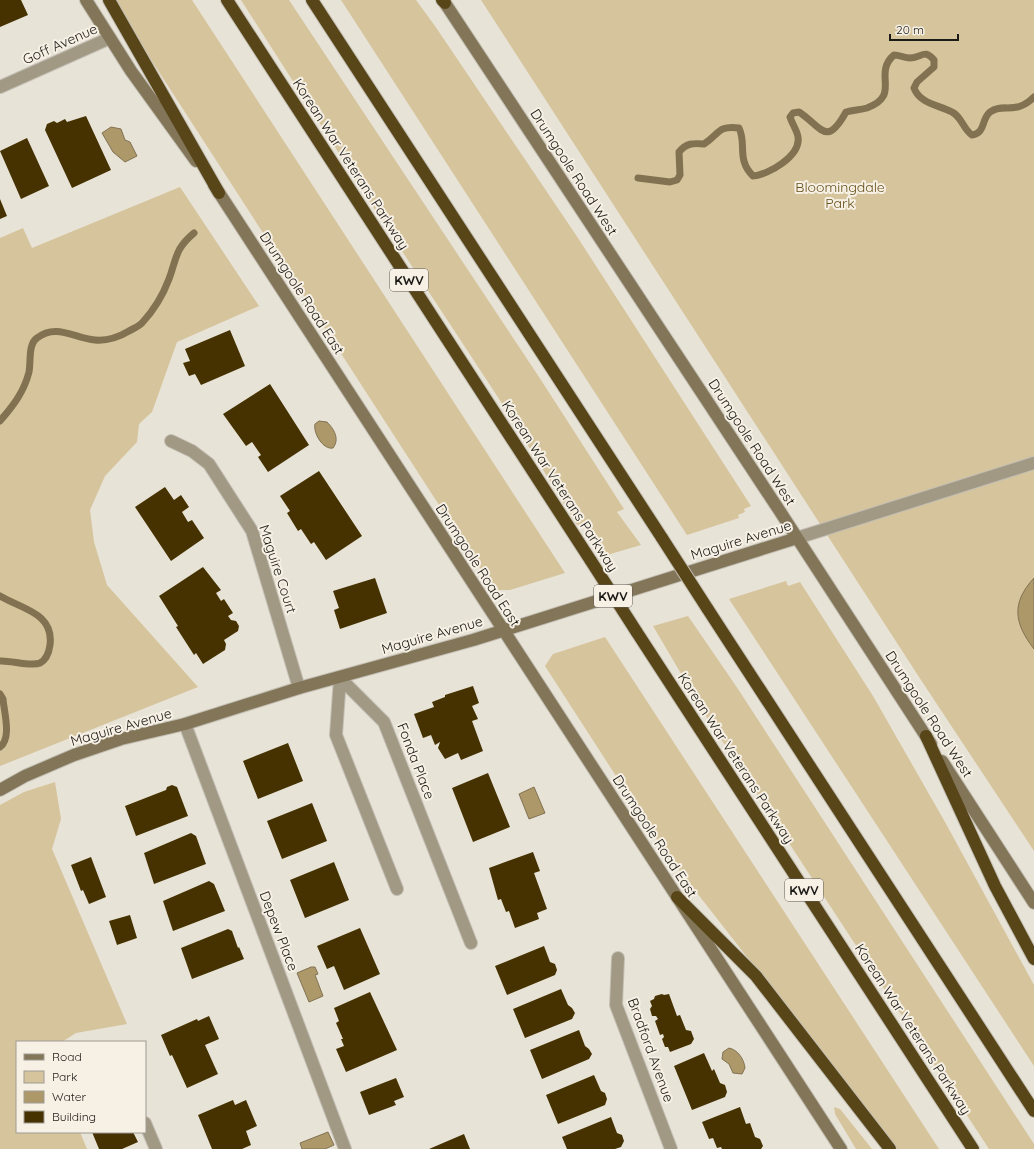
<svg xmlns="http://www.w3.org/2000/svg" width="1034" height="1149" font-family="Quicksand,sans-serif">
<rect width="100%" height="100%" fill="#e8e3d7"/>
<path fill="#d6c49c" d="M115,0H192L565,573L510,590H494L148,55Z
M241,0H289L541,380L624,509L617,512L641,545L607,555L585,523L577,525L505,408L381,219Z
M341,0H416L435,26L576,235L751,506L744,509L745,512L738,515L739,518L687,535Z
M481,0H1034V851L919,677Z
M180,187L259,306L177,342L152,412L139,424L137,442L105,476L90,510L94,542L107,585L198,687L0,766V238L23,228L32,248Z
M786,581L788,586L800,582L873,696L945,822L1034,985V1066L729,599Z
M688,616L738,689L1034,1144V1149H989L706,716L653,626Z
M605,637L939,1149H897L665,852L545,666L553,654Z
M55,782L61,819L52,849L127,1024L76,1033L62,1042H17V1132H80L87,1149H0V805L24,792Z
M834,1107L840,1109L872,1149H856L835,1114Z"/>
<path fill="#ad986a" stroke="#827251" d="M111,127L121,129L125,140L130,142L137,156L125,162L113,152L102,133Z
M319,421L327,422C334,429 340,439 333,448C323,450 313,433 315,424Z
M1034,578V649C1014,623 1011,603 1034,578Z
M534,787L545,813L529,819L519,794Z
M311,967H315L318,974L315,975L323,996L309,1002L297,973Z
M729,1048C738,1050 744,1059 745,1068L742,1074L733,1073L729,1064L722,1059L723,1052Z
M328,1132L334,1145L325,1149H302L300,1143Z"/>
<g fill="none" stroke-linecap="round" stroke-linejoin="round">
<path stroke="#827251" stroke-width="7" d="M638,178L670,182L677,180L680,175L679,152C686,143 693,143 704,144C719,135 717,125 739,128C747,144 736,159 753,176C768,175 801,156 798,137C797,130 792,124 790,117L793,113L799,112C822,127 826,148 846,112C853,110 860,110 867,108C902,95 872,74 894,55C900,55 904,58 910,58C922,58 924,48 934,60V67L917,82L914,88C920,104 939,105 952,112C962,117 963,129 972,135C986,133 981,119 990,112C1003,102 1015,116 1034,97
M0,421C13,406 24,392 29,372C31,362 28,344 37,338C56,323 74,338 95,340C107,341 119,337 129,331C133,329 139,326 142,323C154,310 163,295 169,279C177,257 175,249 194,233
M0,596C22,609 54,613 50,645C49,652 46,660 40,663C31,667 10,660 0,661
M0,694L3,699C4,712 12,738 0,747"/>
</g>
<path fill="#453200" d="M0,0H21L28,15L0,27Z
M86,116L111,170L72,188L45,130L47,124L54,121L57,123L65,119L67,122Z
M27,138L49,186L21,199L0,151Z
M0,199L7,216L0,219Z
M230,330L245,366L201,385L195,374L189,376L183,363L190,361L185,349Z
M270,384L309,445L268,472L258,457L261,455L252,442L246,446L223,414Z
M319,471L362,536L326,560L314,542L311,544L301,529L298,531L287,513L290,511L280,496Z
M165,487L174,500L181,495L189,507L182,512L188,522L192,520L204,538L171,561L135,507Z
M203,567L221,590L216,593L221,601L224,599L233,613L228,616L231,620L236,621L239,626L238,631L224,640L226,644L225,650L203,664L196,653L194,655L176,627L178,626L159,596Z
M375,578L387,613L340,629L334,610L339,608L333,591Z
M473,686L479,703L472,706L478,719L472,721L483,751L461,760L458,753L445,759L438,748L440,742L435,745L431,735L423,738L414,714L434,707L432,702L445,697V695Z
M288,743L303,781L258,799L243,761Z
M488,773L510,827L473,842L452,788Z
M172,785L177,787L188,816L136,836L125,806L166,790L167,787Z
M312,803L327,841L282,859L267,821Z
M191,833L196,836L206,864L154,884L144,853Z
M533,852L540,871L534,873L547,909L537,913L539,919L515,928L509,911L506,912L501,899L498,900L489,868Z
M91,857L106,897L89,904L83,890L81,891L71,865Z
M334,862L349,900L305,918L290,880Z
M209,881L214,884L225,911L173,931L163,901Z
M130,915L137,938L117,945L109,921Z
M360,928L380,974L344,990L334,966L327,969L317,946Z
M228,929L232,931L238,948L239,947L244,959L192,979L181,948Z
M544,946L550,962L555,964L557,970L555,975L507,995L495,966Z
M561,989L568,1005L572,1008L575,1013L572,1019L525,1038L513,1009Z
M370,992L397,1050L346,1072L336,1049L344,1046L341,1039H343L336,1023L339,1021L334,1008Z
M662,994L664,995L669,994L677,1016L680,1015L686,1030L691,1031L694,1039L691,1044L670,1052L668,1047H665L662,1039L664,1037L663,1034L660,1035L655,1021L658,1019L656,1016H652L650,1009L652,1006L650,1001L654,999L655,996Z
M209,1016L219,1039L205,1045L218,1074L187,1088L172,1055L170,1056L161,1035L197,1019L198,1021Z
M579,1030L585,1046L589,1049L592,1054L589,1059L542,1079L530,1050Z
M704,1053L712,1071L714,1069L720,1083L725,1085L727,1092L725,1097L692,1110L674,1066Z
M594,1075L601,1091L605,1093L607,1099L605,1105L558,1124L546,1095Z
M396,1078L404,1097L394,1101L396,1105L369,1115L360,1092Z
M233,1100L235,1105L246,1100L257,1126L246,1131L251,1145L242,1149H212L198,1115Z
M740,1107L746,1124L750,1123L755,1137L760,1139L763,1146L761,1149H722L721,1147L717,1148L713,1138L709,1139L702,1122Z
M611,1117L617,1133L622,1135L624,1141L621,1147L615,1149H567L562,1137Z
M92,1132H133L138,1142L122,1149H99Z
M464,1134L470,1149H429Z"/>
<g fill="none" stroke-linecap="round" stroke-linejoin="round">
<g stroke="#c3bfb4" stroke-width="14">
<path id="street" d="M0,87L110,38
M171,441L192,451L209,464L252,531L299,688
M797,538L1034,463
M340,678L384,722L471,943
M340,678L336,735L397,889
M185,724L345,1149
M618,958L616,1005L671,1149
M145,1123L156,1149"/>
</g>
<g stroke="#c3bfb4" stroke-width="14">
<path id="secondary" d="M86,0L131,71L196,161
M443,0L779,510L931,744
M214,185L841,1149
M942,761L1034,903
M0,790L25,776L74,755L121,739L185,724L299,688L473,640L797,538"/>
</g>
<g stroke="#c3bfb4" stroke-width="14">
<path id="highway" d="M109,0L219,193
M227,0L591,561
M312,0L662,538
M442,0L445,3
M707,608L1034,1111
M636,631L973,1149
M926,736L995,886L1034,959
M677,897L756,976L890,1149"/>
</g>
<use href="#street" stroke="#a29985" stroke-width="12"/>
<use href="#secondary" stroke="#837558" stroke-width="12"/>
<use href="#highway" stroke="#584518" stroke-width="12"/>
<g stroke="#c3bfb4" stroke-width="14" stroke-linecap="butt">
<path id="highway-bridge" d="M662,538L707,608
M591,561L636,631"/>
</g>
<use href="#highway-bridge" stroke="#584518" stroke-width="12"/>
</g>
<g text-anchor="middle" dominant-baseline="central" stroke-width="4" stroke-linejoin="round" paint-order="stroke">
<g fill="#f6f0e5" stroke="#5e5b55" stroke-width="1">
<rect x="390" y="269" width="38" height="22" rx="3"/>
<rect x="594" y="585" width="38" height="22" rx="3"/>
<rect x="785" y="879" width="38" height="22" rx="3"/>
</g>
<g font-size="13" font-weight="bold" fill="#1d1b17">
<text x="409" y="280">KWV</text>
<text x="613" y="596">KWV</text>
<text x="804" y="890">KWV</text>
</g>
<g font-size="14" fill="#1d1b17" stroke="#f6f0e5">
<text transform="translate(60 44) rotate(-24)">Goff Avenue</text>
<text transform="translate(351 164) rotate(57)">Korean War Veterans Parkway</text>
<text transform="translate(574 172) rotate(57)">Drumgoole Road West</text>
<text transform="translate(302 293) rotate(57)">Drumgoole Road East</text>
<text transform="translate(752 442) rotate(57)">Drumgoole Road West</text>
<text transform="translate(560 486) rotate(57)">Korean War Veterans Parkway</text>
<text transform="translate(741 540) rotate(-17)">Maguire Avenue</text>
<text transform="translate(478 565) rotate(57)">Drumgoole Road East</text>
<text transform="translate(278 569) rotate(72)">Maguire Court</text>
<text transform="translate(432 635) rotate(-16)">Maguire Avenue</text>
<text transform="translate(929 714) rotate(57)">Drumgoole Road West</text>
<text transform="translate(121 727) rotate(-16)">Maguire Avenue</text>
<text transform="translate(736 758) rotate(57)">Korean War Veterans Parkway</text>
<text transform="translate(416 761) rotate(69)">Fonda Place</text>
<text transform="translate(655 836) rotate(57)">Drumgoole Road East</text>
<text transform="translate(279 931) rotate(69)">Depew Place</text>
<text transform="translate(913 1029) rotate(57)">Korean War Veterans Parkway</text>
<text transform="translate(651 1050) rotate(70)">Bradford Avenue</text>
</g>
<g font-size="14" fill="#675019" stroke="#f6f0e5">
<text x="840" y="187">Bloomingdale<tspan x="840" dy="16">Park</tspan></text>
</g>
</g>
<rect x="16" y="1041" width="130" height="92" fill="#f6f0e5" stroke="#9f9b93"/>
<rect x="24" y="1054" width="20" height="6" fill="#837558" stroke="#9f9b93"/>
<text x="52" y="1061" font-size="12" fill="#1d1b17">Road</text>
<rect x="24" y="1071" width="20" height="12" fill="#d6c49c" stroke="#9f9b93"/>
<text x="52" y="1081" font-size="12" fill="#1d1b17">Park</text>
<rect x="24" y="1091" width="20" height="12" fill="#ad986a" stroke="#9f9b93"/>
<text x="52" y="1101" font-size="12" fill="#1d1b17">Water</text>
<rect x="24" y="1111" width="20" height="12" fill="#453200" stroke="#9f9b93"/>
<text x="52" y="1121" font-size="12" fill="#1d1b17">Building</text>
<path d="M890 34v6h68v-6" fill="none" stroke="#1d1b17" stroke-width="2"/>
<text x="896" y="34" font-size="12" fill="#1d1b17" stroke="#f6f0e5" stroke-width="3" paint-order="stroke">20 m</text>
</svg>
